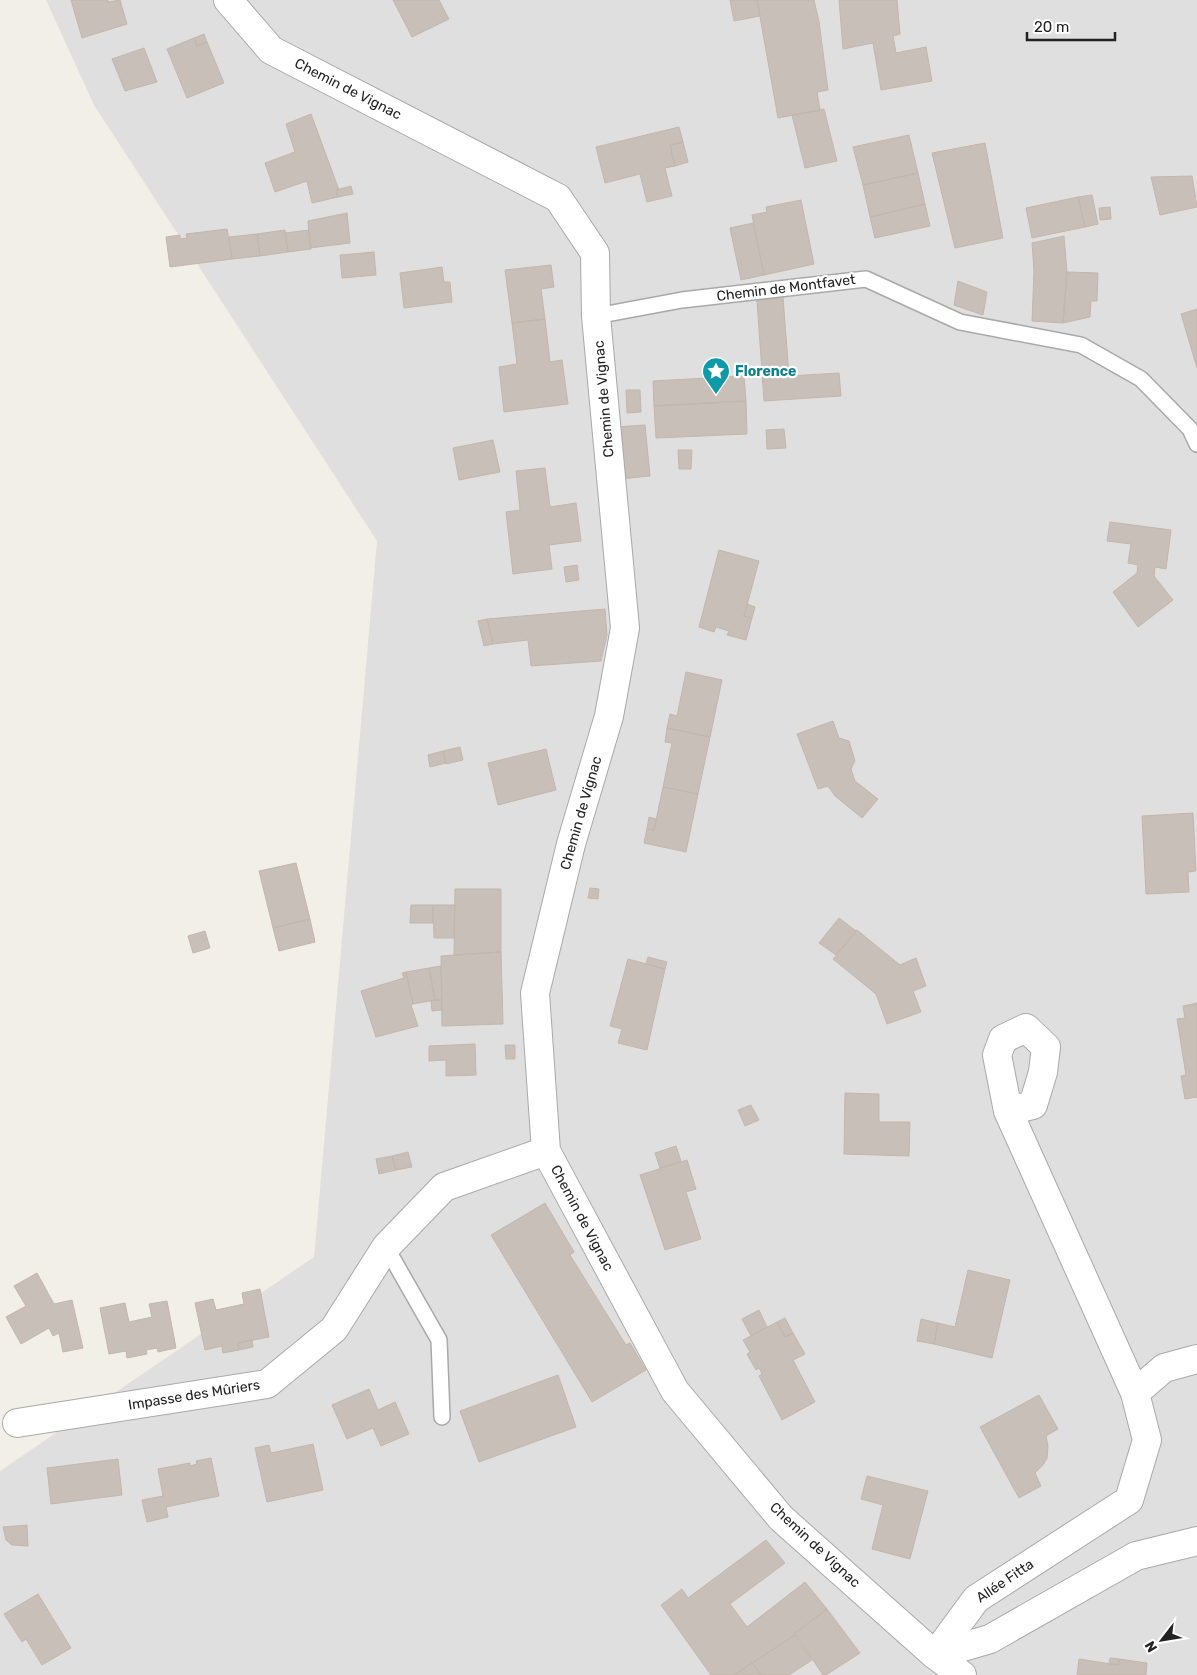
<svg xmlns="http://www.w3.org/2000/svg" width="1197" height="1675" font-family="Rubik,sans-serif">
<rect width="100%" height="100%" fill="#f2efe9"/>
<path fill="#e0dfdf" d="M46,0H1197V1675H0V1471L314,1257L377,541L94,105Z"/>
<path fill="#c7bfb8" stroke="#c4b6ab" d="M71,0H108V2L120,0L127,24L82,38Z
M393,0H439L449,19L412,37Z
M730,0H757L760,16L734,21Z
M757,0H814L819,22L828,90L817,92L820,110L778,118Z
M839,0H897L900,34L893,36L896,53L926,47L932,81L881,90L873,43L843,49Z
M204,34L207,42L197,46L194,38Z
M194,38L197,46L207,42L224,83L187,98L167,49Z
M144,48L157,82L125,91L112,59Z
M824,109L837,161L805,168L792,115Z
M311,114L339,190H336L338,197L312,203L307,181L275,192L265,163L295,152L286,124Z
M679,127L683,142L670,145L675,166L665,168L672,196L647,202L640,174L605,183L596,147Z
M909,135L918,173L863,185L853,147Z
M683,142L688,162L675,166L670,145Z
M985,143L1003,238L955,248L932,153Z
M918,173L925,204L870,217L863,185Z
M1192,176L1197,207L1160,215L1151,177Z
M351,186L353,194L338,197L336,190Z
M1092,195L1098,224L1085,227L1078,197Z
M1078,197L1085,227L1032,238L1026,208Z
M801,200L814,264L764,275L752,215L767,212L766,207Z
M925,204L930,226L875,238L870,217Z
M1110,207L1111,219L1100,220L1099,208Z
M347,213L350,243L310,248L308,221Z
M753,223L764,275L741,280L730,228Z
M227,229L232,259L170,267L166,237L180,235V239L187,238L186,234Z
M285,230L288,252L260,256L257,234Z
M309,230L311,249L288,252L285,233Z
M257,234L260,256L232,259L229,237Z
M1064,236L1067,272L1063,323L1032,321L1034,271L1032,243Z
M374,252L376,275L342,278L340,255Z
M551,265L554,287L541,289L545,319L512,323L505,270Z
M442,267L444,282H450L452,302L404,308L400,273Z
M1067,272L1098,273L1097,301H1091L1090,317L1063,323Z
M958,281L987,292L983,315L954,305Z
M783,297L789,376L839,373L841,396L764,401L757,301Z
M1197,309V368L1181,314Z
M545,319L550,362L562,360L568,404L504,412L499,367L517,364L512,323Z
M744,376L746,401L654,406L653,381Z
M626,390H640L641,412L627,413Z
M746,401L747,434L656,438L654,406Z
M645,425L650,476L620,479L615,427Z
M784,429L786,448L767,449L766,430Z
M493,440L500,472L459,480L453,448Z
M678,450H692L691,469H679Z
M545,468L550,507L576,503L581,541L549,545L552,569L513,574L506,512L520,510L516,471Z
M1110,522L1171,530L1166,569L1155,567L1154,576L1173,600L1138,627L1113,592L1137,573L1138,565L1128,563L1131,544L1107,541Z
M719,550L759,561L744,616L752,618L746,640L727,635L729,631L716,627L714,632L699,627Z
M577,565L579,580L566,582L564,567Z
M747,604L755,607L752,618L744,616Z
M605,609L607,635L601,661L531,666L528,640L493,644L487,619Z
M487,619L493,644L484,646L478,621Z
M686,672L722,680L710,737L667,728L670,714L677,716Z
M833,721L839,738L849,741L855,761L851,769L855,781L878,799L862,818L835,796L828,786L818,789L797,734Z
M667,728L710,737L698,794L663,787L672,743L665,742Z
M460,747L463,760L446,764L443,751Z
M546,749L556,790L498,805L488,763Z
M443,751L446,763L430,767L428,755Z
M663,787L698,794L686,852L644,843L647,829L654,830Z
M1193,813L1196,871L1188,872L1189,892L1146,894L1142,816Z
M649,817L656,819L654,830L647,829Z
M296,863L310,919L273,928L259,871Z
M590,888L599,889L598,899L588,898Z
M455,889H501V952L454,955Z
M411,905H433V923H410Z
M433,905H455L454,938H434Z
M839,918L856,931L836,955L819,943Z
M310,919L315,942L279,951L273,928Z
M857,930L900,965L916,958L926,986L913,991L921,1012L887,1024L876,994L833,959Z
M205,931L210,948L193,953L188,936Z
M501,952L503,1024L442,1026L441,956Z
M648,957L667,962L665,969L646,964Z
M628,959L665,969L647,1050L618,1043L622,1029L610,1026Z
M441,966L442,1000H435L429,968Z
M429,968L435,1000L413,1004L406,972Z
M406,972L413,1004L411,1005L418,1026L376,1037L361,991L404,978L402,973Z
M435,1000H442V1010L432,1011L431,1001Z
M1197,1003V1097L1185,1099L1181,1076L1186,1075L1177,1019L1185,1018L1183,1006Z
M475,1044L476,1075L446,1076V1060L429,1061V1046Z
M505,1045H515V1059H506Z
M845,1093L879,1094V1122H910L909,1156L844,1154Z
M751,1105L759,1120L745,1126L738,1110Z
M676,1146L681,1161L660,1168L655,1153Z
M408,1152L412,1167L396,1170L392,1156Z
M392,1156L396,1170L379,1174L376,1159Z
M687,1160L696,1189L686,1192L701,1239L665,1250L640,1175Z
M545,1203L574,1252L570,1255L626,1345L630,1343L646,1370L592,1402L491,1235Z
M968,1270L1010,1280L992,1358L934,1344L938,1323L955,1327Z
M37,1273L54,1304L72,1300L83,1348L63,1352L59,1333L53,1336L49,1328L21,1344L6,1317L26,1306L14,1286Z
M260,1289L269,1337L238,1343L239,1350L223,1353L222,1346L205,1350L195,1303L213,1299L216,1310L244,1304L242,1293Z
M167,1301L176,1348L158,1352L157,1348L146,1350L147,1354L127,1358L126,1351L109,1354L100,1308L125,1303L129,1322L152,1317L149,1304Z
M759,1310L767,1327L751,1336L742,1319Z
M785,1318L793,1333L785,1337L777,1322Z
M921,1319L938,1323L934,1344L917,1341Z
M777,1322L785,1337L793,1333L805,1354L793,1360L815,1402L782,1420L759,1376L762,1374L759,1368L756,1370L747,1354L750,1352L743,1340Z
M252,1340L253,1347L239,1350L238,1343Z
M558,1375L576,1427L479,1462L460,1411Z
M369,1389L378,1410L395,1402L409,1434L381,1446L373,1428L347,1439L332,1405Z
M1039,1395L1058,1429L1046,1436L1048,1446L1047,1458L1043,1465L1035,1473L1041,1486L1019,1498L980,1427Z
M313,1444L323,1490L267,1502L255,1448L269,1445L271,1453Z
M211,1458L219,1496L166,1507L168,1517L147,1522L142,1500L163,1496L158,1469L190,1463V1466L197,1464L196,1461Z
M118,1459L122,1495L51,1504L47,1468Z
M867,1476L928,1491L910,1559L872,1549L883,1505L861,1499Z
M27,1525L28,1546L12,1545L6,1540L3,1527Z
M766,1540L785,1563L730,1604L747,1627L805,1582L827,1609L795,1633V1635L734,1675H711L661,1605L682,1589L688,1598Z
M38,1594L71,1648L42,1665L26,1639L22,1642L4,1614Z
M827,1609L860,1653L826,1675H823L795,1633Z
M795,1635L812,1660L789,1675H761L752,1663Z
M1110,1658L1119,1659L1118,1665L1109,1664Z
M1079,1659L1118,1665L1119,1659L1147,1663L1146,1675H1077Z
M752,1663L761,1675H734Z"/>
<g fill="none" stroke-linecap="round" stroke-linejoin="round">
<g stroke="#a9a9a9" stroke-width="18">
<path id="service" d="M596,316L682,300L866,279L960,322L1081,345L1141,379L1190,429L1197,444
M386,1247L439,1340L442,1417"/>
</g>
<g stroke="#a9a9a9" stroke-width="30">
<path id="minor" d="M228,0L271,50L558,198L595,253L596,316L625,628L609,716L571,844L535,993L546,1151L675,1391L781,1518L935,1655L962,1675
M1008,1111L1033,1105L1043,1072L1046,1047L1026,1028L1003,1039L997,1055L1008,1111L1135,1393L1147,1440L1129,1500L976,1599L935,1655L990,1639L1136,1556L1197,1541
M1135,1393L1164,1368L1197,1359
M17,1423L267,1384L334,1329L386,1247L444,1187L546,1151"/>
</g>
<use href="#service" stroke="#fff" stroke-width="15"/>
<use href="#minor" stroke="#fff" stroke-width="28"/>
</g>
<defs>
<g id="sight-pin" transform="scale(1.4375)"><path d="M0 17L-7.5 6A9.5 9.5 0 1 1 7.5 6Z" fill="#0f9aa8" stroke="#fff"/><path d="M0-6L1.8-2.2L6-1.7L2.9 1.2L3.7 5.4L0 3.3L-3.7 5.4L-2.9 1.2L-6-1.7L-1.8-2.2Z" fill="#fff"/></g>
</defs>
<g fill-rule="evenodd">
<use href="#sight-pin" x="716" y="371"/>
</g>
<g text-anchor="middle" dominant-baseline="central" stroke-width="4.5" stroke-linejoin="round" paint-order="stroke">
<g font-size="14" fill="#222" stroke="#fff">
<text transform="translate(348 89) rotate(27)">Chemin de Vignac</text>
<text transform="translate(786 288) rotate(-7)">Chemin de Montfavet</text>
<text transform="translate(604 399) rotate(-95)">Chemin de Vignac</text>
<text transform="translate(581 813) rotate(-74)">Chemin de Vignac</text>
<text transform="translate(582 1218) rotate(62)">Chemin de Vignac</text>
<text transform="translate(194 1395) rotate(-9)">Impasse des Mûriers</text>
<text transform="translate(815 1545) rotate(43)">Chemin de Vignac</text>
<text transform="translate(1005 1581) rotate(-34)">Allée Fitta</text>
</g>
<g font-size="14" font-weight="bold" fill="#0d838f" stroke="#fff" text-anchor="start">
<text x="735" y="371">Florence</text>
</g>
</g>
<g transform="translate(1162 1640) rotate(239)" stroke="#ffffff" stroke-width="4" paint-order="stroke">
<path d="M0-4L9 19L0 12L-9 19Z" fill="#222222"/>
<text y="-8" font-size="14" font-weight="bold" text-anchor="middle" fill="#222222">N</text>
</g>
<path d="M1027 32v8h88v-8" fill="none" stroke="#222222" stroke-width="2.5"/>
<text x="1034" y="32" font-size="15" fill="#222222" stroke="#ffffff" stroke-width="4" paint-order="stroke">20 m</text>
</svg>
